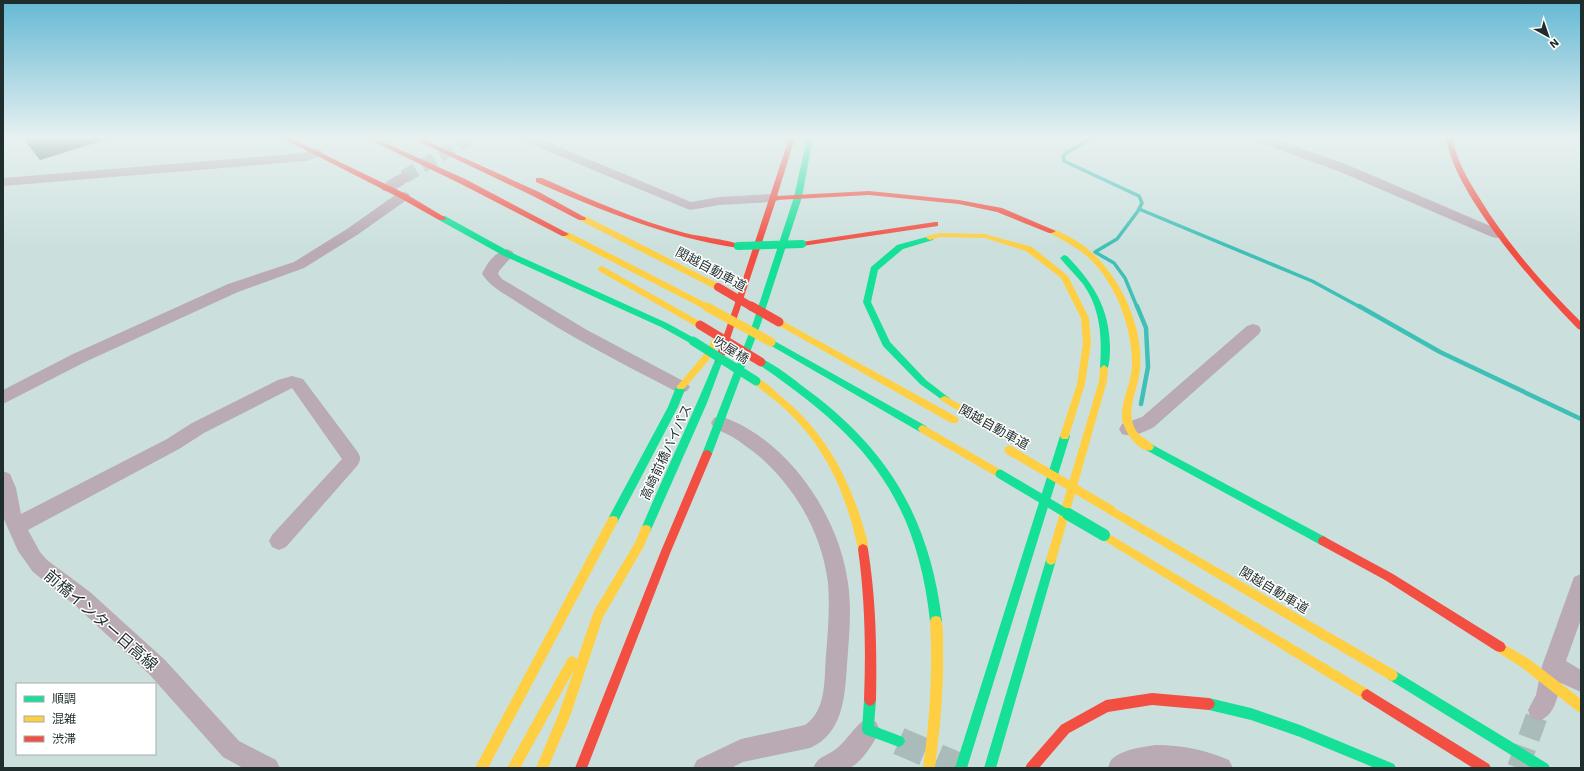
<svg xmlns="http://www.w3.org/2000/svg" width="1584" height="771" font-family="'Work Sans','Noto Sans JP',sans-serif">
<rect width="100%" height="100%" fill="#cbe0dd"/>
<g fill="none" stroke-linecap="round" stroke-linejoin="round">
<path stroke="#3fc0b6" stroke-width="3.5" d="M1092,138L1066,153L1063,156L1064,161L1139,196L1142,203L1138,211L1117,239L1095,252L1114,263L1125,278L1137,307
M1139,209L1312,281L1360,307"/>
<path stroke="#3fc0b6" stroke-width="4.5" d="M1137,306L1146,328L1148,367L1141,404
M1359,306L1440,352L1581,419"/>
<path stroke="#a9bcba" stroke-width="14" stroke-dasharray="14 7" stroke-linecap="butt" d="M404,177L469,138"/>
<path stroke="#a9bcba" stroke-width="22" stroke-dasharray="22 10" stroke-linecap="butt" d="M1518,768L1539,710"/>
<path stroke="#a9bcba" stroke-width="28" stroke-dasharray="28 14" stroke-linecap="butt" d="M899,741L962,768"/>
<path fill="#b9aab3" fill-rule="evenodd" d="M521,138H538L691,202L719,197L773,194L778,195L780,198L778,201L773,202L719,205L690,210L523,141Z
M1253,138H1271L1348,165L1502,231L1504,234L1502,237L1497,238L1492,237L1338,171L1255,141Z
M316,149L321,150L322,153L321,156L306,161L3,186V178L304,153Z
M404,173L409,174L411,177C405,185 393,193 383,191L381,188C386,181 396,175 404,173Z
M403,192L408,193L410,196L408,199L357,235L304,268L238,292L85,362L3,404V390L73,354L228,284L294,262L347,229L398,193Z
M507,249L512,251L514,254L499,271L498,274L502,279L587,330L687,383L690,387L687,391L681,393L675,391C623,364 570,337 520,304C506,294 492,289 482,274C487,263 495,252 507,249Z
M1253,324L1259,326L1261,330L1259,334L1154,427C1144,432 1133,438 1122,434L1119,429L1122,424L1142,417L1247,326Z
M292,376L303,379L357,451C361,457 361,460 357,466L286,547L279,550L272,547L269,541L272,535L342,459L292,388L204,433L179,449L28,530L40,552L47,560L90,592L165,660L239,741L276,760L280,768H243L223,757L149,674L76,606L33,572L18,551L3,517V471L10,474L16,488L21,514L167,439L192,423L278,380Z
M720,416C787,438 839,515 848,583C852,610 849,638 847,665C845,696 843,734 810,748L743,762L731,768H693L697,760L741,739L805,725C827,710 824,679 826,655C828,631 830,607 828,583C822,534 797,490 760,457C751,450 741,442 731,436C726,433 719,431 714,428C713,427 712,424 711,423L714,418Z
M1581,574V619L1566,661L1581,670V692L1561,683C1557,698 1555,715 1539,721L1531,718L1528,710L1536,695L1542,666L1574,577Z
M868,718L876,722L880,730C875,741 860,766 848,768C837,770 824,768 813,768C819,755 826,757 836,749C848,740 855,724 868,718Z
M1156,745C1181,745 1206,750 1229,760L1233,768H1108C1109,765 1110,761 1112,759C1123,749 1142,747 1156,745Z"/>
<path fill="#16e098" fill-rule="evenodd" d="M807,138H813L802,197L761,323L712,454L710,457H704L702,454L753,323L794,197Z
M439,216H445L510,252L667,323L696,339L697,341L693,344L690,343L661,327L504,256L439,220Z
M930,236L934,238L933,240L903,249L878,270L871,302L890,342L926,380L948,397L950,399L948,401L945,402L920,384L883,346L863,302L871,267L897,245Z
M1064,255L1067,256C1093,283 1109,307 1110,346C1110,353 1110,364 1107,370H1101L1100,368C1102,338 1101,309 1083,284C1076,275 1067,267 1060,258Z
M771,339L926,426L928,429L926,432H920L768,344L767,342L768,340Z
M719,357L723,360L707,403L650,532L646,533L642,532L641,529C665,472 692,417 715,360Z
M761,359C774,363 797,382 809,391C890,451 930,521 942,621L940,625L936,626L932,625L930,621C916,493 861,434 758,364L757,362L758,360Z
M681,384L686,387L678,407L617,523L613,524L609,523L608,520L609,517L668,407L676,387Z
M1065,432L1068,433L1070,436L967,768H955L1060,436L1062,433Z
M1149,443L1327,538L1328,541L1327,544L1323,546L1319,544L1146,450L1144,447L1146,444Z
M1051,555L1055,557L1056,560L996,768H984L1046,560L1047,557Z
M1392,669L1548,764L1550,768H1532L1388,679L1386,675L1388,671Z
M870,694L874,696L876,700L874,726L903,737L905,741L903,745L899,747L864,734L862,730L864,700L866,696Z
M1209,698L1251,708L1300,725L1394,764L1396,768H1375L1300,737L1251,720L1209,710L1205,708L1203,704L1205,700Z"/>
<path fill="#ffcf43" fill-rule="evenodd" d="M579,216H585L721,285L722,287L718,290L715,289L579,220Z
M1049,229C1057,228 1077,241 1084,246C1119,273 1144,325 1140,369C1139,386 1129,402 1132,420C1135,438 1148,437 1154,447L1152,450C1138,454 1123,429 1122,418C1121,400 1131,384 1132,367C1133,329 1116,283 1088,257C1076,247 1063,240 1049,233Z
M562,232H568L710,305L711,307L710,309H704L562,236Z
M940,233L985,234L1032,247L1068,276L1089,318L1091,343L1085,384L1068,439H1062L1060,436L1077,384L1083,343L1081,318L1061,278L1026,251L985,238L940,237L930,240L926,238L927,236Z
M602,266L703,323L704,325L700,328L697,327L599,271L598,269L599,267Z
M779,319L957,417L959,420L957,423H951L776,324L775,322L776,320Z
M717,336L721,339L708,361L684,389H678L676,387L678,385L702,357L714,337Z
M1104,365L1108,368L1107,381L1056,560L1055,563L1051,565L1047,563L1046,560L1099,381L1100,368Z
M756,378C764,380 772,388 778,394C821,427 848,474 863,526C865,533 870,545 867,552L863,554L859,552L858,549C848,500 829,453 793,417C781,404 766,394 753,383L752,381Z
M945,396L1016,436L1018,439L1016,442H1010L942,401L940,399L942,397Z
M923,425L1003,471L1005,474L1003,477L1000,478L997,477L920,432L918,429L920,426Z
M1111,506L1396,671L1398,675L1396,679L1392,681L1388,679L1107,513L1106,510L1107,507Z
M613,516L617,517L618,520L617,523L488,768H475L609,517Z
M646,525L650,526L651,529L644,546L603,617L571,714L548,768H536L559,713L574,670L520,768H507L568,658L572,656L576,658L577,660L594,611L636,541L642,526Z
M1104,531L1371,691L1373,695L1371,699L1367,701L1363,699L1100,538L1099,535L1100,532Z
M936,616L940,617C944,626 943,638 943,648C944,688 940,728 935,768H923C930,719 933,670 930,621L932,617Z
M1500,642L1529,659L1581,699V713L1577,711L1521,667L1496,651L1494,647L1496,643Z"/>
<path fill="#f24e42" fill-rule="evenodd" d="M282,138H290L406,194L446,218L445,220H439L400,198Z
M366,138H374L465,179L569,234L565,236H562L459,183Z
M412,138H420L539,192L586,218L585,220H579L533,196Z
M789,138H795L777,196L869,191L959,200L1002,208L1056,231L1052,233H1049L997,212L959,204L869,195L776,200L723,360L722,362H716L715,360L734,306Z
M1446,138H1452C1457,161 1468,180 1480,199C1508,245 1543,284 1581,322V330L1578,329C1539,289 1502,247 1472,199C1461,180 1450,161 1446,138Z
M536,178H542C589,199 636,220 685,233C696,236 737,241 742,246L738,248C666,237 603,211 536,182Z
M935,222H938V226L802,246L798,244L802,242Z
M707,450L710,451L712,454L671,551L587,768H575L661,551L702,454L704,451Z
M1323,536L1393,574L1504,643L1506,647L1504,651L1500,652L1496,651L1385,580L1319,544L1318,541L1319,538Z
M863,544L867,546L868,549C876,599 877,649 876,700L874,704L870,706L866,704L864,700C866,649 865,599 858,549L859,546Z
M1367,689L1489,764L1491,768H1473L1363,699L1361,695L1363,691Z
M1152,693L1209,698L1213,700L1215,704L1213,708L1209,710L1152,705L1108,712L1069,733L1039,768H1025L1027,764L1061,725L1106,700Z"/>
<path stroke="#16e098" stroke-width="8" d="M738,246L802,244"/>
<path stroke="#16e098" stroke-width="9" d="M693,341L756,381
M1000,474L1069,515"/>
<path stroke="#16e098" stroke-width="12" d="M1068,514L1104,535"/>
<path stroke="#ffcf43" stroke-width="9" d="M707,307L771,342
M1009,450L1111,510"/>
<path stroke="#f24e42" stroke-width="8" d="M718,287L752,307"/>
<path stroke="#f24e42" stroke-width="9" d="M751,306L779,322
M700,325L761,362"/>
</g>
<path fill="#506866" d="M39,138H111L40,160L26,142Z"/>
<path fill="#729592" stroke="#506866" d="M25,138H39L26,142Z"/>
<linearGradient id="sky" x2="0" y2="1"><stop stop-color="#64b9d4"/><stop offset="0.56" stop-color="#e8f1f0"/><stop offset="1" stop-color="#e8f1f0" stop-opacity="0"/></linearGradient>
<rect width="1584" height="246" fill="url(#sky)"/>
<g text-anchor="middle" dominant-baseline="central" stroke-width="3" stroke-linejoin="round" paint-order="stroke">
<g font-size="13" fill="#1f2e2c" stroke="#fff">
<text transform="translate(711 269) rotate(28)">関越自動車道</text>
<text transform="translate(731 350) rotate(32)">吹屋橋</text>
<text transform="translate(994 427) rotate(29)">関越自動車道</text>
<text transform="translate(666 452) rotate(-65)">高崎前橋バイパス</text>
<text transform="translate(1274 590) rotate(31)">関越自動車道</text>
</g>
<g font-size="16" fill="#1f2e2c" stroke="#fff">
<text transform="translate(101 620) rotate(41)">前橋インター日高線</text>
</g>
</g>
<rect width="1584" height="771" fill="none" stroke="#1f2e2c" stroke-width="8"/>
<rect x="16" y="683" width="140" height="72" fill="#ffffff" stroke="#a5abab"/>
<rect x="24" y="696" width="20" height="6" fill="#16e098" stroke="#a5abab"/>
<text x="52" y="703" font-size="12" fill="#1f2e2c">順調</text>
<rect x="24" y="716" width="20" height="6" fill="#ffcf43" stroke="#a5abab"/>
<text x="52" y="723" font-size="12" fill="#1f2e2c">混雑</text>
<rect x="24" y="736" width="20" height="6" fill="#f24e42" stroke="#a5abab"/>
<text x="52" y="743" font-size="12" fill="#1f2e2c">渋滞</text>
<g transform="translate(1548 36) rotate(140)" stroke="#ffffff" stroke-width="3" paint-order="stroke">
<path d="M0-3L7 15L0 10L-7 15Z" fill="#1f2e2c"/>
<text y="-6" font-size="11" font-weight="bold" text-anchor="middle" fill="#1f2e2c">N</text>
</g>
</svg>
